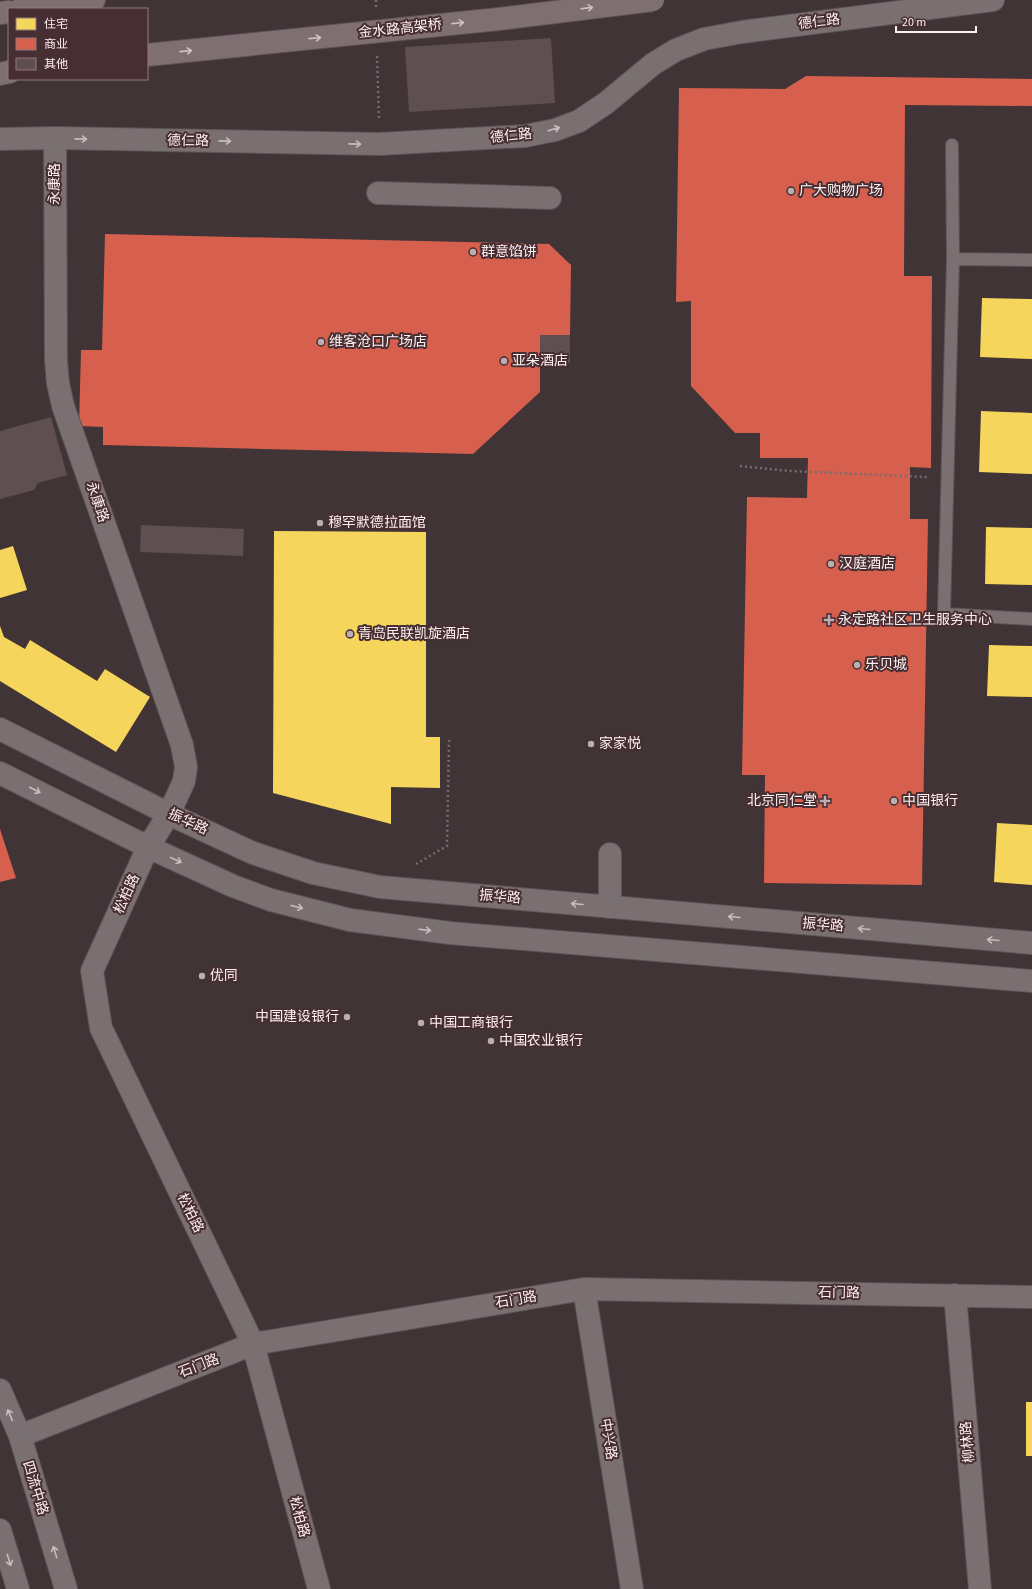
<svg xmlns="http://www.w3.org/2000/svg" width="1032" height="1589" font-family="'Source Sans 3','Noto Sans SC',sans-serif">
<rect width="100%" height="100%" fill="#403436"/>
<path fill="#f6d55c" d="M714,115L896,120L894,177L712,171Z
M716,227L894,230L893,283L715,280Z
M982,298L1032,299V359L980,357Z
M981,411L1032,413V474L979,472Z
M986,527L1032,528V585L985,584Z
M274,531L426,532V737H440V788L391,787V824L273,793Z
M13,546L27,590L0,598V550Z
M0,626L4,637L25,649L30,640L97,681L105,669L150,697L116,752L0,681Z
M989,645L1032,646V697L987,696Z
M997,823L1032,825V885L994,882Z
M1026,1402H1032V1456H1026Z"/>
<path fill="#d6604d" d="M806,76L1032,79V106L905,105L904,276H932L931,468L910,467V519H928L922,885L764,883L765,775H742L747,497L807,498L808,458H760V433H735L691,386V301L676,302L679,88L785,89Z
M105,234L549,244L571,265L570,335H540V392L473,454L103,445V427L79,426L81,350H102Z
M0,829L16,878L0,882Z"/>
<path fill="#5f4f52" d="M551,38L555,103L409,112L405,47Z
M540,335H570V363H540Z
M51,417L67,475L38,483L34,490L0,499V431Z
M141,525L244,529L243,556L140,552Z"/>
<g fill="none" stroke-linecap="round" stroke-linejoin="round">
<g stroke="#5e5355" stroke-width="14">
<path id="lane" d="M952,145L953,259L944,614L1032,619
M953,259L1032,260"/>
</g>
<g stroke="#5e5355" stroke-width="24">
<path id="street" d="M55,138L56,361L58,383L63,406L182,745L186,767L184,781L169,814L148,847L92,971L101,1028L253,1344L319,1589
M378,193L550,198
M610,907V854
M584,1289L632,1589
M955,1295L980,1589
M20,1436L253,1344L584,1289L1032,1297"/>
</g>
<g stroke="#5e5355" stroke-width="24">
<path id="secondary" d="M0,139L55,138L379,144L525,136L555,130L579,121L606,103L653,64L676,50L704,39L742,32L993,0
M0,729L169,814L253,853L313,873L380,887L1032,943
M0,773L148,847L233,886L271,900L350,920L450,933L1032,981
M0,1390L20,1436L66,1589
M0,1530L18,1589"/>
</g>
<g stroke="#5e5355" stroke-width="24">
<path id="primary" d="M21,9L40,5L94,0
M0,13L9,12
M0,74L9,72"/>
</g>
<path stroke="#766d6f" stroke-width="2.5" stroke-dasharray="2 3" stroke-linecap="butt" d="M376,0V7
M377,56L379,119
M740,466L789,471L927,477
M416,864L447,846L449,740"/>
<use href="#lane" stroke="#7a7072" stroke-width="12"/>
<use href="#street" stroke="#7a7072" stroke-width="22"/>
<use href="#secondary" stroke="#7a7072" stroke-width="22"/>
<use href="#primary" stroke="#806f72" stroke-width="22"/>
<g stroke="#5e5355" stroke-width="24" stroke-linecap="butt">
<path id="primary-bridge" d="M147,55L499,19L653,0"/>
</g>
<use href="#primary-bridge" stroke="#806f72" stroke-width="22"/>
</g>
<defs><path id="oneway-shaft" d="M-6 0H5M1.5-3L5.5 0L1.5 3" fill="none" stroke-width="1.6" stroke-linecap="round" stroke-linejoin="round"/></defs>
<g stroke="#d2c2c5">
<use href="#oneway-shaft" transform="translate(587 8) rotate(-7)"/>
<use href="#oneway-shaft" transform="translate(458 23) rotate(-6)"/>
<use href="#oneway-shaft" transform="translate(315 38) rotate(-6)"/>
<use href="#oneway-shaft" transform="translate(186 51) rotate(-6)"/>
</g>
<g stroke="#c9bcbe">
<use href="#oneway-shaft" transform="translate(554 129) rotate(-16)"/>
<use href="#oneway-shaft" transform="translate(81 139) rotate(1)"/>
<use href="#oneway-shaft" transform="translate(225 141) rotate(1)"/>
<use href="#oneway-shaft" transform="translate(355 144) rotate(1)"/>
<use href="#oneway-shaft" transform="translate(35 790) rotate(27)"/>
<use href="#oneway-shaft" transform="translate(176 860) rotate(24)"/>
<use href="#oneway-shaft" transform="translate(577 904) rotate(-175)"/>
<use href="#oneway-shaft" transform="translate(297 907) rotate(14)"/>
<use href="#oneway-shaft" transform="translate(734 917) rotate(-175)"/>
<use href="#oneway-shaft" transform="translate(864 929) rotate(-175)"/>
<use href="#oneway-shaft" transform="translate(425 930) rotate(7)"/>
<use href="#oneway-shaft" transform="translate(993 940) rotate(-175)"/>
<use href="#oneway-shaft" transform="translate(10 1415) rotate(-113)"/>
<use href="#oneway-shaft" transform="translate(55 1552) rotate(-107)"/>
<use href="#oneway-shaft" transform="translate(9 1560) rotate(73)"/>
</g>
<g fill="#bcaeb0" stroke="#462e33" stroke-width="1.5">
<circle cx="791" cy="191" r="4"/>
<circle cx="473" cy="252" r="4"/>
<circle cx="321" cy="342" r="4"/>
<circle cx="504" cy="361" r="4"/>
<circle cx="320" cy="523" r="4"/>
<circle cx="831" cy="564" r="4"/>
<path d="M827 614h4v4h4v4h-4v4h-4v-4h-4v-4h4z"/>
<circle cx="350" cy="634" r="4"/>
<circle cx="857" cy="665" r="4"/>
<circle cx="591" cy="744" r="4"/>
<path d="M823 795h4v4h4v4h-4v4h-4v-4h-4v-4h4z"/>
<circle cx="894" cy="801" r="4"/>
<circle cx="202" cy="976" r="4"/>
<circle cx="347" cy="1017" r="4"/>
<circle cx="421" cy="1023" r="4"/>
<circle cx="491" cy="1041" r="4"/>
</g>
<g text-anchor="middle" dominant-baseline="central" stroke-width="4" stroke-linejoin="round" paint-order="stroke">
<g font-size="14" fill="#feeff1" stroke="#462e33">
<text transform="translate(819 22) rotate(-7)">德仁路</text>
<text transform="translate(400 29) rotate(-6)">金水路高架桥</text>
<text transform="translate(511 136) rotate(-6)">德仁路</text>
<text transform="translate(188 141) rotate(1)">德仁路</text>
<text transform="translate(55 184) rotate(-90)">永康路</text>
<text transform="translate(97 502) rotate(71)">永康路</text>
<text transform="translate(188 822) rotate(25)">振华路</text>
<text transform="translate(127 894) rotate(-66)">松柏路</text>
<text transform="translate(500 897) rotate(5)">振华路</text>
<text transform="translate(823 925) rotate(5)">振华路</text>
<text transform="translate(190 1213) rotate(64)">松柏路</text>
<text transform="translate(839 1293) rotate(1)">石门路</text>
<text transform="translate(516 1300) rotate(-10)">石门路</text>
<text transform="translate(199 1366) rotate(-21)">石门路</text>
<text transform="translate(608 1439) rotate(81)">中兴路</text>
<text transform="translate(968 1442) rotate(-95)">柳林路</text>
<text transform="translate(35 1488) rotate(73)">四流中路</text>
<text transform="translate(299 1517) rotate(75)">松柏路</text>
</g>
<g font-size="14" fill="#feeff1" stroke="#462e33" text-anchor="start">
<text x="799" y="191">广大购物广场</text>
<text x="481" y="252">群意馅饼</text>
<text x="329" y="342">维客沧口广场店</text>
<text x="512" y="361">亚朵酒店</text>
<text x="328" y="523">穆罕默德拉面馆</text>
<text x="839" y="564">汉庭酒店</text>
<text x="838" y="620">永定路社区卫生服务中心</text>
<text x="358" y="634">青岛民联凯旋酒店</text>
<text x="865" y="665">乐贝城</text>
<text x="599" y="744">家家悦</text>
<text x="817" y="801" text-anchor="end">北京同仁堂</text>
<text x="902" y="801">中国银行</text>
<text x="210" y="976">优同</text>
<text x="339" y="1017" text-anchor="end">中国建设银行</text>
<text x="429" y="1023">中国工商银行</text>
<text x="499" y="1041">中国农业银行</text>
</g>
</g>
<rect x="8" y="8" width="140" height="72" fill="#462e33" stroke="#907b7f"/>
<rect x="16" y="18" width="20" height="12" fill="#f6d55c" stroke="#907b7f"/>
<text x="44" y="28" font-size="12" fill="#feeff1">住宅</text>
<rect x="16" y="38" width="20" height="12" fill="#d6604d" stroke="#907b7f"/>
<text x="44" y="48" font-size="12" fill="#feeff1">商业</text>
<rect x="16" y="58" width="20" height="12" fill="#5f4f52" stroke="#907b7f"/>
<text x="44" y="68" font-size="12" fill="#feeff1">其他</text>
<path d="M896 26v6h80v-6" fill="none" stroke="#feeff1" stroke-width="2"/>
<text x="902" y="26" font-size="12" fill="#feeff1" stroke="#462e33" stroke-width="3" paint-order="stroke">20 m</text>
</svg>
